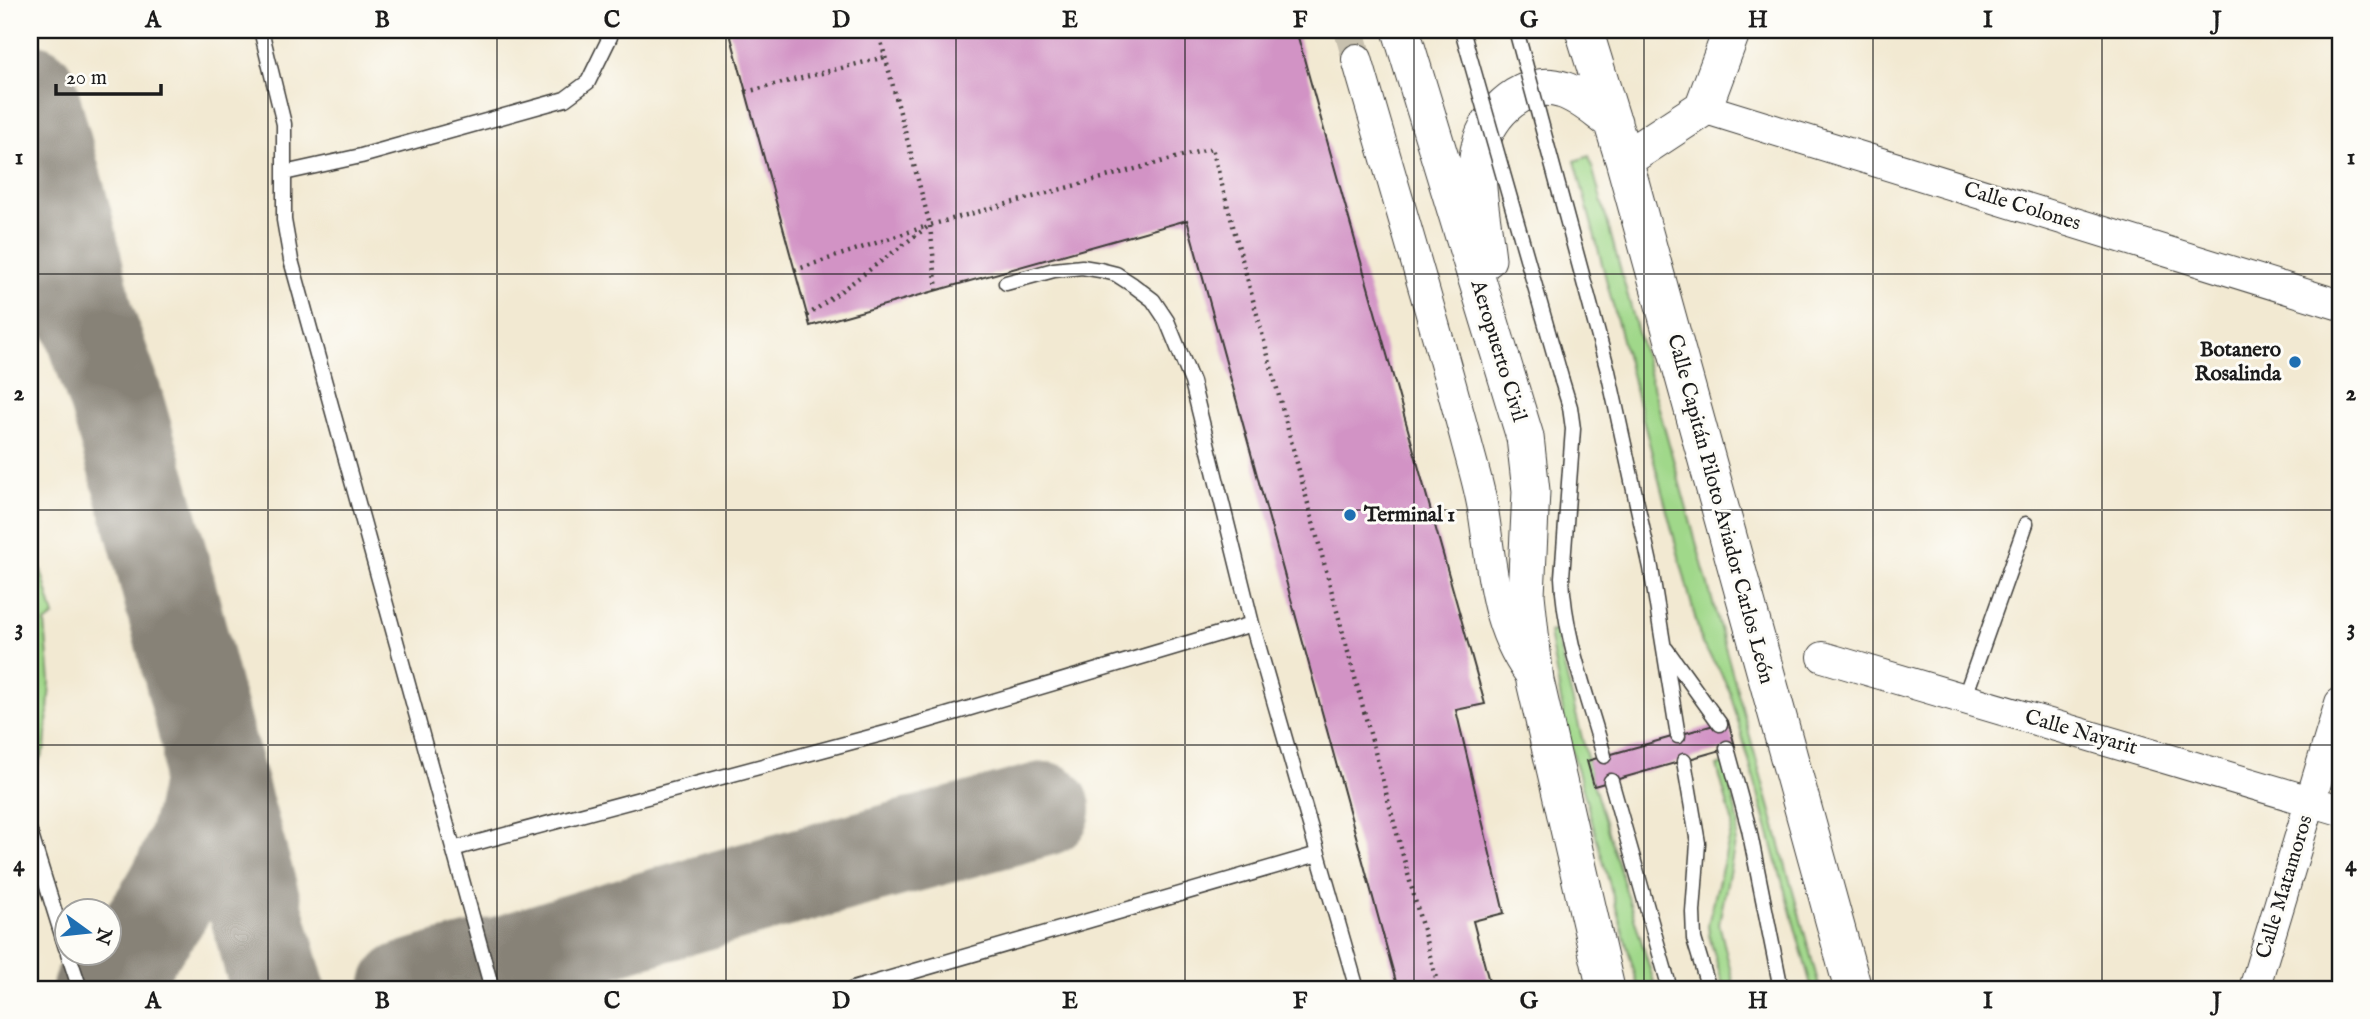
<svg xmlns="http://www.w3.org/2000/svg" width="2370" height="1019" font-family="'IM FELL English',serif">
<rect width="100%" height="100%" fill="#fdfcf7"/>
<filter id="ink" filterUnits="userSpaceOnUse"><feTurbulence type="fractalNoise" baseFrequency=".0143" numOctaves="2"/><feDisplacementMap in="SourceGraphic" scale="14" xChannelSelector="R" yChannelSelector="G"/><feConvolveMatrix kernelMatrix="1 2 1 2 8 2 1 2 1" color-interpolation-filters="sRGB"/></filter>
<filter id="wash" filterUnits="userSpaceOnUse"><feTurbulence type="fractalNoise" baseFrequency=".00686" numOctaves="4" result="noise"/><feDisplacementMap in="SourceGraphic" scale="28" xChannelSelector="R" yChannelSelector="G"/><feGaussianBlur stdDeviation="1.57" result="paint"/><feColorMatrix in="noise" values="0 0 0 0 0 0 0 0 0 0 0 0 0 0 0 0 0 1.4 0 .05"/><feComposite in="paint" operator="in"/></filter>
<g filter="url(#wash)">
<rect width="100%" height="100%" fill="#f2e9d2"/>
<path fill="#a0d88a" stroke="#5e7a53" stroke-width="2" d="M1589,156L1820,989H1812L1730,692L1720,671L1702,644L1575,161Z
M30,531L54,616L45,623L50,681L48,712L45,747L31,780Z
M1555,630L1594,786L1656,989H1639L1566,729L1549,632Z
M1724,763L1739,824L1719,923L1735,989H1724L1709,935L1708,924L1733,824L1717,766Z"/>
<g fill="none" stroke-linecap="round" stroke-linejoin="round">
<path stroke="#878277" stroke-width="94" d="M30,90L67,226L87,316L116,400L159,551L204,726L278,989
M99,989C148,931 187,885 204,808C208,790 211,773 209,754
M407,989C444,975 482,970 519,958C692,902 869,858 1044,809"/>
</g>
<g id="blocks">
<path fill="#d293c5" d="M729,30H1296L1485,704L1456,710L1504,913L1473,921L1491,989H1398L1187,220L810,326Z
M1728,721L1735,746L1594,786L1587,761Z"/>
</g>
</g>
<g filter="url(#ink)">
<use href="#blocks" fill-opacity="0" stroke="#3c3b37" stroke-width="2"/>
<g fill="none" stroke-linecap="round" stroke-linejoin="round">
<path stroke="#c7c0ae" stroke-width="30" stroke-dasharray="30 15" stroke-linecap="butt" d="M1349,30L1357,59"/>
<g stroke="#3c3b37" stroke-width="17">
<path id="service" d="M261,30L284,124V220L291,260L492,989
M284,173L361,156L565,99L588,82L610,37
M1006,283L1054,270L1082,267L1100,270L1116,274L1133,285L1153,300L1167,321L1192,382L1252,624L1357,989
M1608,371L1651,568L1678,736
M1562,381L1570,407L1573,429L1562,577C1564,638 1588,698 1604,756
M1666,649L1720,724
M1964,699L2026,524
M1727,748L1749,829L1781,989
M1684,761L1698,843L1693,912L1694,939L1709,989
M1611,781L1670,989
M30,832L66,948
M453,849L893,731L1252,624
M68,953L80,989
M853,989L1318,854"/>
</g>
<g stroke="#3c3b37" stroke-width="32">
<path id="minor" d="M1357,59C1394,188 1434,318 1468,448C1474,470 1481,493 1484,516C1493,575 1495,632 1535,681
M1703,108L2340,305
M1823,657L2340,810
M2254,989L2340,703"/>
</g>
<g stroke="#3c3b37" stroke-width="39">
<path id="tertiary" d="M1401,30L1525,437L1531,491L1526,595L1535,681L1606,989
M1584,30L1624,160L1853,989
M1624,160L1703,108L1732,30
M1487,259C1484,229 1472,175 1480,147C1488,112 1526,77 1563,90C1582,96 1597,111 1613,122"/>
</g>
<path stroke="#3c3b37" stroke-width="4.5" stroke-dasharray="2 5" stroke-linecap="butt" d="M878,30L930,225L1212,148L1439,989
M746,92L885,57
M930,226L937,290
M795,270L924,227
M807,316L930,225"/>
<use href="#service" stroke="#fff" stroke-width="14"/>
<use href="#minor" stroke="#fff" stroke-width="30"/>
<use href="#tertiary" stroke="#fff" stroke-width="37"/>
<g stroke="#3c3b37" stroke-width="17" stroke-linecap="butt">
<path id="service-bridge" d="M1462,30L1562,381
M1516,30L1608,371"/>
</g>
<use href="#service-bridge" stroke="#fff" stroke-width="14"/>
</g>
</g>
<path fill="none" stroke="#1c1c1c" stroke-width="2" stroke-opacity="0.55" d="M268,30V989M497,30V989M726,30V989M956,30V989M1185,30V989M1414,30V989M1644,30V989M1873,30V989M2102,30V989M30,274H2340M30,510H2340M30,745H2340"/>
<g fill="#1f6fb2" stroke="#fdfcf7" stroke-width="2.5">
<circle cx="2295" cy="362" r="7"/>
<circle cx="1350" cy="515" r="7"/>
</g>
<g text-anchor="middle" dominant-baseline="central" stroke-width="6" stroke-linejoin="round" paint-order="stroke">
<g font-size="21" fill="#1c1c1c" stroke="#fdfcf7">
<text transform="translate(2022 207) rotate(17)">Calle Colones</text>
<text transform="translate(1498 351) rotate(73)">Aeropuerto Civil</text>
<text transform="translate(1720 509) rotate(75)">Calle Capitán Piloto Aviador Carlos León</text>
<text transform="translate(2081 733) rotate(16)">Calle Nayarit</text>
<text transform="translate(2285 887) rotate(-73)">Calle Matamoros</text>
</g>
<g font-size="21" font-weight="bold" fill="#1c1c1c" stroke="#fdfcf7" text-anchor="end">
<text x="2281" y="350">Botanero<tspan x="2281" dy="24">Rosalinda</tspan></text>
<text x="1364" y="515" text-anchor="start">Terminal 1</text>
</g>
</g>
<rect width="2370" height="1019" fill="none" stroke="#fdfcf7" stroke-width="77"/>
<g transform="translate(88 932) rotate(105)"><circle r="33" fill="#fdfcf7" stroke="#a3a29f" stroke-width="2"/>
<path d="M0-5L12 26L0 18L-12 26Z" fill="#1f6fb2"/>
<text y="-10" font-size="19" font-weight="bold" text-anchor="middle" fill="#1c1c1c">N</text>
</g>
<path d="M56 84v10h105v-10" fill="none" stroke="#1c1c1c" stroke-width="3.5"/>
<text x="66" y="84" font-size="21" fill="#1c1c1c" stroke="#fdfcf7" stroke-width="5" paint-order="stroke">20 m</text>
<rect x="38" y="38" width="2294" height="943" fill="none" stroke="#1c1c1c" stroke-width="2.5"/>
<g font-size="23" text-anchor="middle" font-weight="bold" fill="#1c1c1c">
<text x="153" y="27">A</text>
<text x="382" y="27">B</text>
<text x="612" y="27">C</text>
<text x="841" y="27">D</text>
<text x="1070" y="27">E</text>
<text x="1300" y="27">F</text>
<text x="1529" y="27">G</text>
<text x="1758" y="27">H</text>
<text x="1988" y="27">I</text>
<text x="2217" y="27">J</text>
<text x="19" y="164">1</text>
<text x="2351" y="164">1</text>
<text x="19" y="400">2</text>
<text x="2351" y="400">2</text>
<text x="19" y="635">3</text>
<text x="2351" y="635">3</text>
<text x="19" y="871">4</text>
<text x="2351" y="871">4</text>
<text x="153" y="1008">A</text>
<text x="382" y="1008">B</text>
<text x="612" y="1008">C</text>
<text x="841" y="1008">D</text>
<text x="1070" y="1008">E</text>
<text x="1300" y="1008">F</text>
<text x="1529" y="1008">G</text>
<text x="1758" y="1008">H</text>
<text x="1988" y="1008">I</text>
<text x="2217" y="1008">J</text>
</g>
</svg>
